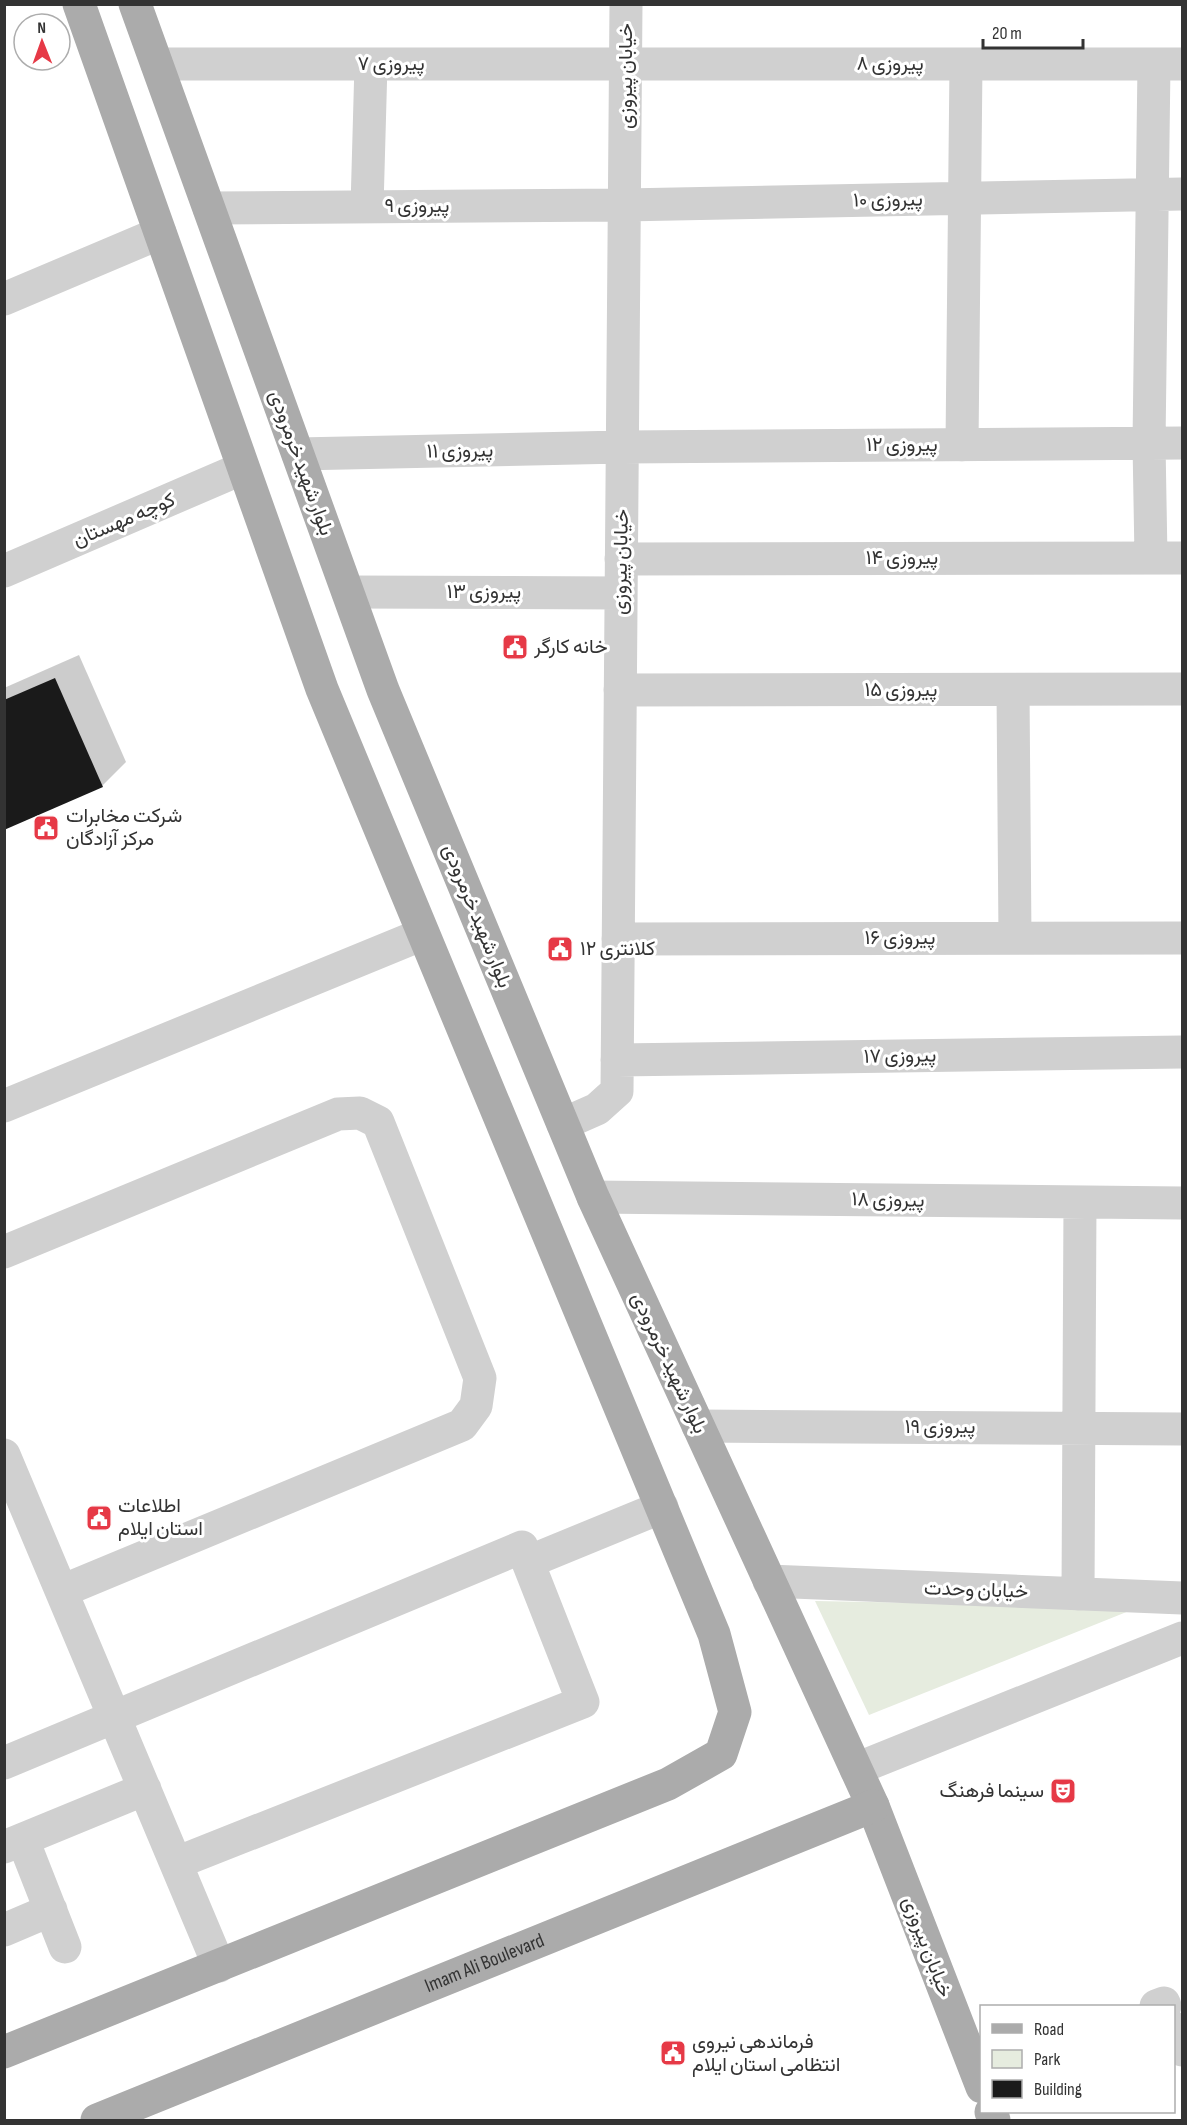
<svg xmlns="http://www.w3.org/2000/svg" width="1187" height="2125" font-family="'Sofia Sans Condensed',Vazirmatn,sans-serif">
<rect width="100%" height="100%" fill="#fff"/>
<path fill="#e6ecdf" d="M815,1601L1139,1607L869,1715Z"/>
<path fill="#0003" d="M79,655L126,762L102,786L4,828V688Z"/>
<path fill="#1a1a1a" d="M55,678L103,787L4,830V700Z"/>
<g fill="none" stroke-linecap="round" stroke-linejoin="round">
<path stroke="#d0d0d0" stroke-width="33" d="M157,64H1182
M367,207L371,64
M209,208L624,205L1182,194
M4,299L160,233
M962,445L966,64
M298,454L622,447L1182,443
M1151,558L1149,443L1154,64
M621,559L1182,558
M4,571L243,468
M348,592L621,593
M620,690L1182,689
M1013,690L1015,938
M618,939L1182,938
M617,1060L1182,1052
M4,1106L423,934
M563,1124L597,1109L617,1091L626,4
M593,1197L1182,1203
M4,1252L338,1114L360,1113L378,1122L480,1378L476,1406L462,1425L62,1591
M698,1426L1182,1429
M4,1455L219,1966
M528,1562L662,1507
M769,1581L1182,1598
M1078,1594L1080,1202
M4,1763L522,1547L583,1702L176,1863
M856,1769L1182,1638
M23,1840L65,1947
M4,1847L145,1789
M4,1930L51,1910
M1156,2006L1164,2003L1165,2006
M1174,2028L1182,2050"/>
<g stroke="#ababab" stroke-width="33">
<path d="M135,4L383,690L593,1197L873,1806L982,2087"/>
<path d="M4,2052L668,1784L721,1754L735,1712L714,1634L322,689L79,4"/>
<path d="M991,2112L994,2120"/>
<path id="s1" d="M97,2120L873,1806"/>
</g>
</g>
<defs>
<g id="civic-square" transform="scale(1.35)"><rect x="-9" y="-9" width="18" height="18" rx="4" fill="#e63946" stroke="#fff"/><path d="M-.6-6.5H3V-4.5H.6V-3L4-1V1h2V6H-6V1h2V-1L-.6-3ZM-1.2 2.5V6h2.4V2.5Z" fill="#fff"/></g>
<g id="theatre-square" transform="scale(1.35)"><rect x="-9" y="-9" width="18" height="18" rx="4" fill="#e63946" stroke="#fff"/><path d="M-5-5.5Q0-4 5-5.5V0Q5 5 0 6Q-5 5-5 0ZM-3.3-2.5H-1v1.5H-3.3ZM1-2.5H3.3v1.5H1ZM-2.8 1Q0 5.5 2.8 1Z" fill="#fff"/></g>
</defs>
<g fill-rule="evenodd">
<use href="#civic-square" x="515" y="647"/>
<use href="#civic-square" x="46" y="828"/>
<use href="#civic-square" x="560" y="949"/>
<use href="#civic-square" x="99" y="1518"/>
<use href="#theatre-square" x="1063" y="1791"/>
<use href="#civic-square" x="673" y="2053"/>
</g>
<g text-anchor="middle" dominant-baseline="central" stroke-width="6" stroke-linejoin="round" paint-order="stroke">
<g font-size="20" fill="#333" stroke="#fff">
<text x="391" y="64">پیروزی ۷</text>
<text x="890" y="64">پیروزی ۸</text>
<text transform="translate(626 76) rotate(-90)">خیابان پیروزی</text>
<text transform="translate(888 200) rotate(-1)">پیروزی ۱۰</text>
<text x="417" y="206">پیروزی ۹</text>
<text x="902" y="445">پیروزی ۱۲</text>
<text transform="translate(460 451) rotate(-1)">پیروزی ۱۱</text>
<text transform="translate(301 463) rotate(70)">بلوار شهید خرمرودی</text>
<text transform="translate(124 520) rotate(-23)">کوچه مهستان</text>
<text x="902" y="558">پیروزی ۱۴</text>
<text transform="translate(621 562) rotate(-89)">خیابان پیروزی</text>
<text x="484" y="592">پیروزی ۱۳</text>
<text x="901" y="690">پیروزی ۱۵</text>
<text transform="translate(477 916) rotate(68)">بلوار شهید خرمرودی</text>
<text x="900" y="938">پیروزی ۱۶</text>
<text transform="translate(900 1056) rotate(-1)">پیروزی ۱۷</text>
<text transform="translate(888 1200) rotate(1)">پیروزی ۱۸</text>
<text transform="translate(669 1363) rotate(65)">بلوار شهید خرمرودی</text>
<text x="940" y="1427">پیروزی ۱۹</text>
<text transform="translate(976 1590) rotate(2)">خیابان وحدت</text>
<text transform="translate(927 1947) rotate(69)">خیابان پیروزی</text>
<text stroke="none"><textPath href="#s1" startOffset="418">Imam Ali Boulevard</textPath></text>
</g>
<g font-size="20" fill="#333" stroke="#fff" text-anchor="start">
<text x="534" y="647">خانه کارگر</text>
<text x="66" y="816">شرکت مخابرات<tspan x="66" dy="23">مرکز آزادگان</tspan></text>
<text x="580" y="949">کلانتری ۱۲</text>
<text x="118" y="1506">اطلاعات<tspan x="118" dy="23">استان ایلام</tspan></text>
<text x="1044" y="1791" text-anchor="end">سینما فرهنگ</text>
<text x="692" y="2042">فرماندهی نیروی<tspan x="692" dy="23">انتظامی استان ایلام</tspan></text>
</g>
</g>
<rect width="1187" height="2125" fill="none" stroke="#333333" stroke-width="12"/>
<rect x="980" y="2005" width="195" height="108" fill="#ffffff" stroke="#adadad" stroke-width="1.5"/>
<rect x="992" y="2024" width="30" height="9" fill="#ababab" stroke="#adadad" stroke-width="1.5"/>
<text x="1034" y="2035" font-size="18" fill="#333333">Road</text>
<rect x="992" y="2050" width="30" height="18" fill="#e6ecdf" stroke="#adadad" stroke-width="1.5"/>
<text x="1034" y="2065" font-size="18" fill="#333333">Park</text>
<rect x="992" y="2080" width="30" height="18" fill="#1a1a1a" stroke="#adadad" stroke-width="1.5"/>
<text x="1034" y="2095" font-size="18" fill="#333333">Building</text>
<g transform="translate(42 42) rotate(359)"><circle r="28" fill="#ffffff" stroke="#adadad" stroke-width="1.5"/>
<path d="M0-4.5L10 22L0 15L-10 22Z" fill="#e63946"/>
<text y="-9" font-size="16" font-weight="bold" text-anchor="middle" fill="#333333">N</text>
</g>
<path d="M983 39v9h100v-9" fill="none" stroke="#333333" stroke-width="3"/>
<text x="992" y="39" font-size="18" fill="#333333" stroke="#ffffff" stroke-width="4.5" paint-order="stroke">20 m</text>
</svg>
